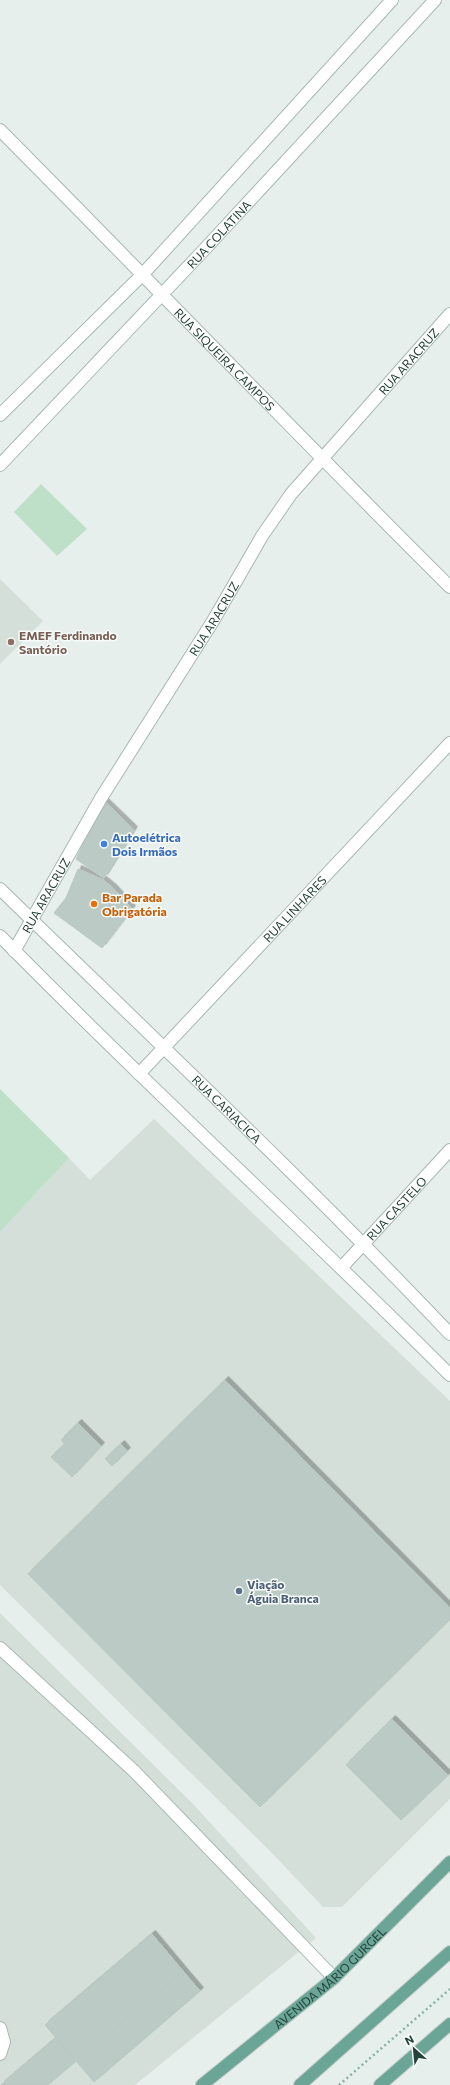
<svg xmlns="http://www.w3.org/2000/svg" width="450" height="2085" font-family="Commissioner,sans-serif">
<defs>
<filter id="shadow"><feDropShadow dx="3.5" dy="-3.5" stdDeviation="0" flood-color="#0004"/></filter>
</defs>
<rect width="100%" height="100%" fill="#e6efeb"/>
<path fill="#d4dfda" d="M0,579L43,621L0,664Z
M154,1119L450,1401V1799L342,1907H323L269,1850L0,1585V1232L69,1158L90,1180Z
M0,1613L193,1804L316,1938L135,2085H0Z"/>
<path fill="#bfe0c8" d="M41,484L87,529L57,556L14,512Z
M0,1089L69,1158L0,1232Z"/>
<path fill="#bbcac4" stroke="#b8c9c2" filter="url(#shadow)" d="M104,801L134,830L104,878L76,859Z
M78,869L103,880L113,888L132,909L102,948L54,913L66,898Z
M225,1380L450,1608V1619L260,1807L28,1574Z
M78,1423L101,1446L72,1477L51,1457L65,1444L61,1440Z
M121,1444L127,1451L112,1466L105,1459Z
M392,1719L448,1775L401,1820L346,1765Z
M152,1934L183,1971L76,2061L45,2025Z
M183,1971L200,1991L94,2082L76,2061Z
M56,2038L76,2061L48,2085H1Z"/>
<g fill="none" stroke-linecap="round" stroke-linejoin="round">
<g stroke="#a8b8b2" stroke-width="14">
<g id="minor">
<path id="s1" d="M0,130C151,282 298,436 450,587"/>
<path d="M0,415L143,274L392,0"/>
<path id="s2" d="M0,465L203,251L435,0"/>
<path id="s3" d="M0,889C151,1036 305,1181 450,1334"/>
<path d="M0,936C147,1086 302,1227 450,1375"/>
<path id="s4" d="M14,951L101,798L213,621L262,536L291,494L450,314"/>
<path id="s5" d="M139,1074L450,743"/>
<path id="s6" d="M342,1267L450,1150"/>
<path d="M0,1648L134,1771L334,1978"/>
<path d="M0,2028L4,2042L0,2054"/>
</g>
</g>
<g stroke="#c2cac8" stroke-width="14">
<g id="major">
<path id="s7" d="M202,2085L334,1978L450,1862"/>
<path d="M300,2085L450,1952"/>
<path d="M380,2085L450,2024"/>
</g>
</g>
<path stroke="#86b3a5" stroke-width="2.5" stroke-dasharray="2 3" stroke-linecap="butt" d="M339,2085L450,1989"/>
<use href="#minor" stroke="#fff" stroke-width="12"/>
<use href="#major" stroke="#6aa596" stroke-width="12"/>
</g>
<circle fill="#8d6e63" stroke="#f7fbf9" stroke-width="1.5" cx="11" cy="642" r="4"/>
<circle fill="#3f7fe0" stroke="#f7fbf9" stroke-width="1.5" cx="104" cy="844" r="4"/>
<circle fill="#e8710a" stroke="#f7fbf9" stroke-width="1.5" cx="94" cy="904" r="4"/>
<circle fill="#5c6f8a" stroke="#f7fbf9" stroke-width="1.5" cx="239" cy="1591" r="4"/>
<g text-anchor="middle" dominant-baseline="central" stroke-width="3" stroke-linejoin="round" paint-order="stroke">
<g font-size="12" fill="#24423a" stroke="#f7fbf9">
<text stroke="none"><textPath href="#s2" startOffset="318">RUA COLATINA</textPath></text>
<text stroke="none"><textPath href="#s1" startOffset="321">RUA SIQUEIRA CAMPOS</textPath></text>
<text stroke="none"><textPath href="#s4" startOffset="712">RUA ARACRUZ</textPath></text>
<text stroke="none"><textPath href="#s4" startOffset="388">RUA ARACRUZ</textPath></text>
<text stroke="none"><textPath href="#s4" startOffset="64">RUA ARACRUZ</textPath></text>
<text stroke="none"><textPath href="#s5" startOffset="227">RUA LINHARES</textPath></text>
<text stroke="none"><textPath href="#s3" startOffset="316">RUA CARIACICA</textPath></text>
<text stroke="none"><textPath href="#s6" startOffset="80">RUA CASTELO</textPath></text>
<text stroke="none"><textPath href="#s7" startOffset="167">AVENIDA MÁRIO GURGEL</textPath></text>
</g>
<g font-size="12" font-weight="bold" fill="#785e54" stroke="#f7fbf9" text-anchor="start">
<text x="19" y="635">EMEF Ferdinando<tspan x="19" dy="14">Santório</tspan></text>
</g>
<g font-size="12" font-weight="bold" fill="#366cbe" stroke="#f7fbf9" text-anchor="start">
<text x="112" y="837">Autoelétrica<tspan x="112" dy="14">Dois Irmãos</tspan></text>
</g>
<g font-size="12" font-weight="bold" fill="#c56008" stroke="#f7fbf9" text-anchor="start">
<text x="102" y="897">Bar Parada<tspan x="102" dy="14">Obrigatória</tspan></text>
</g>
<g font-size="12" font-weight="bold" fill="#4e5e75" stroke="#f7fbf9" text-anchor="start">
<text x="247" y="1584">Viação<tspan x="247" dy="14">Águia Branca</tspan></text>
</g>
</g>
<g transform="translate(414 2049) rotate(333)" stroke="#f7fbf9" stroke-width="3" paint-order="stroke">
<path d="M0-3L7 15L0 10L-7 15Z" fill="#24423a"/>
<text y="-6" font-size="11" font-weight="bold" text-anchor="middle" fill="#24423a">N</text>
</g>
</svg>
